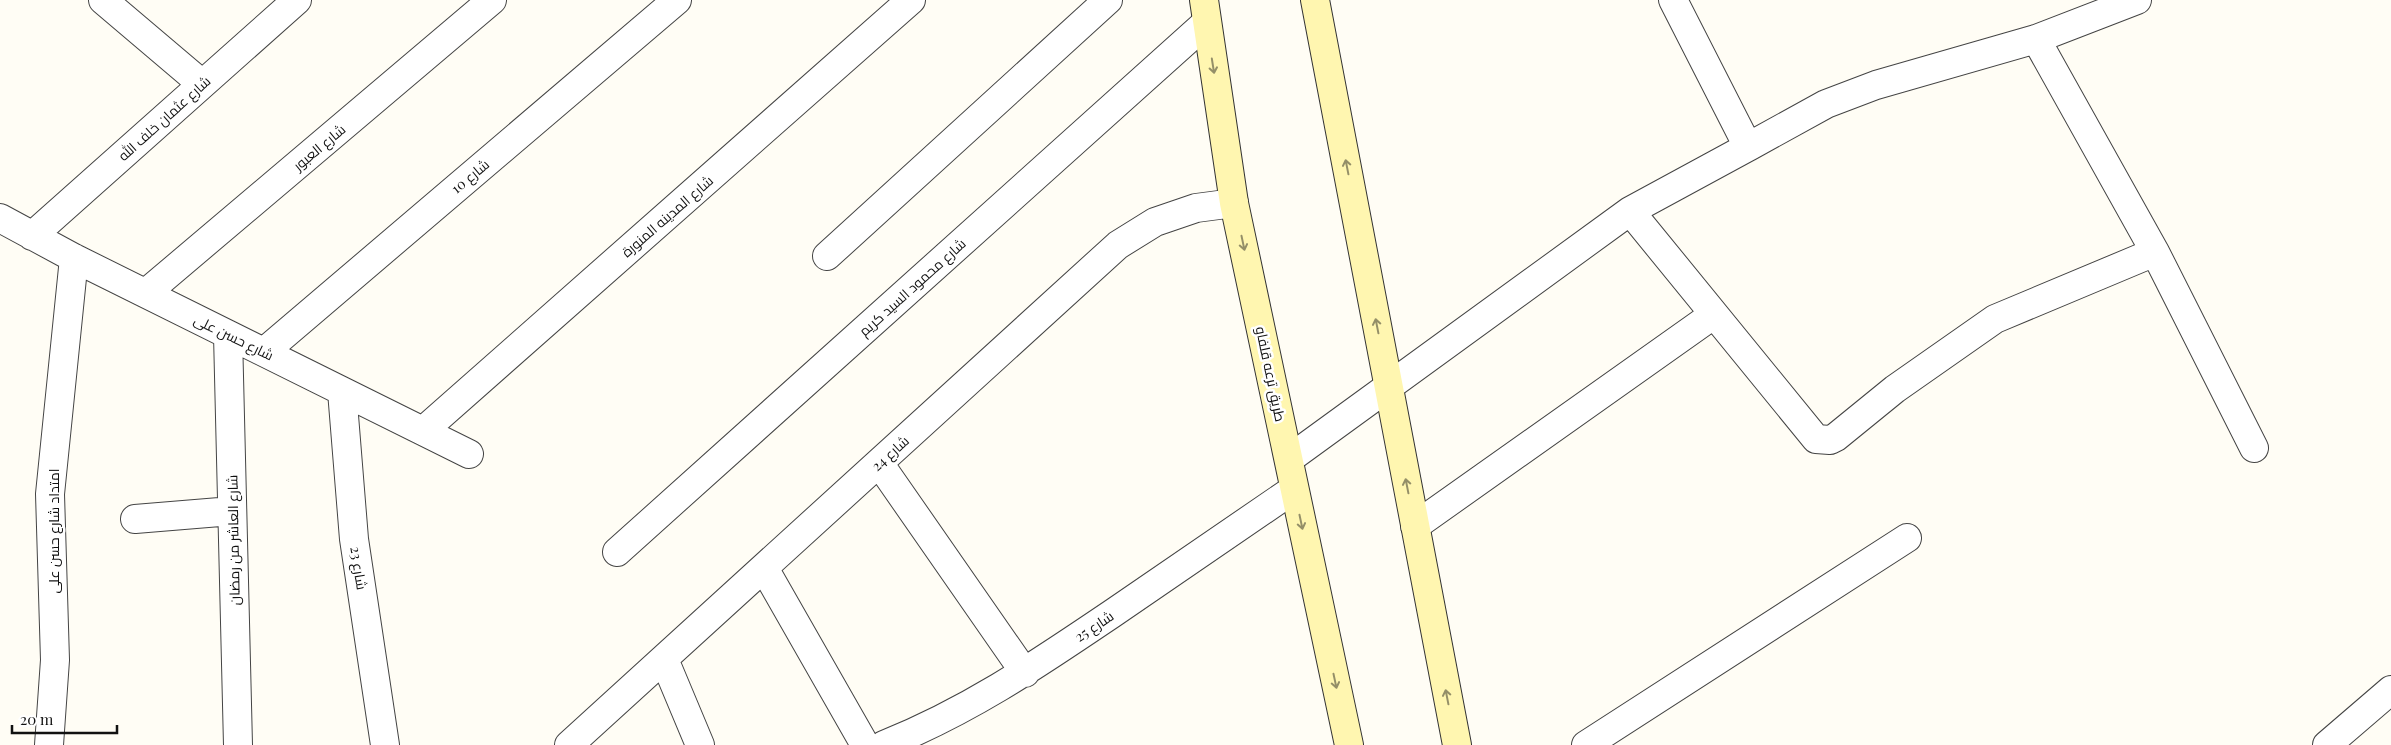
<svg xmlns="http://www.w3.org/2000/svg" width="2391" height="745" font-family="'Playfair Display',Cairo,serif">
<rect width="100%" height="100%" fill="#fffdf5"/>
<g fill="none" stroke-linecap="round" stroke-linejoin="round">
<g stroke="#444" stroke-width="30">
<path id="street" d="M103,0L202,84
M2036,39L2155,252L2254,448
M1748,147L1826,104L1876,85L2036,39L2137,0
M1630,211L1816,439L1830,440L1836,437L1895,389L1995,319L2155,252
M0,218L74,258L469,454
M32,236L297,0
M827,256L1108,0
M146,293L492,0
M228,335L238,745
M264,352L677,0
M342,391L354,539L385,745
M423,431L911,0
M1289,459L1630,211L1748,147L1673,0
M879,463L1025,673
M135,519L232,511
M1415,526L1713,315
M617,552L1206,23
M764,568L865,745
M664,659L700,745
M49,745L55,660L50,494L74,258
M569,745L1118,245L1155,222L1196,208L1234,203
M884,745C971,710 1039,663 1116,611C1176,570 1235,529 1294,489
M1586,745L1907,538
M2327,745L2391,690"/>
</g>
<g stroke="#333" stroke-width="30">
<path id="secondary" d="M1204,0L1234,203L1349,745
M1315,0L1457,745"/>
</g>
<use href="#street" stroke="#fff" stroke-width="28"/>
<use href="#secondary" stroke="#fff6b0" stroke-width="28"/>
</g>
<defs><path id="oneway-shaft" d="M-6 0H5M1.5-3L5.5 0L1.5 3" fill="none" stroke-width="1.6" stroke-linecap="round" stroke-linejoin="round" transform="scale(1.25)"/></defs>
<g stroke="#948f68">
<use href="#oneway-shaft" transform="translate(1213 66) rotate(81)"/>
<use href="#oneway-shaft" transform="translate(1347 167) rotate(-101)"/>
<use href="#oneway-shaft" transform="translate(1243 243) rotate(78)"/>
<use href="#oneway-shaft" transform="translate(1377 326) rotate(-101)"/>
<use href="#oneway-shaft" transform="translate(1407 486) rotate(-101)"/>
<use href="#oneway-shaft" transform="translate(1301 522) rotate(78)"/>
<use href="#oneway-shaft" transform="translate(1335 681) rotate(78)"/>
<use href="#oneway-shaft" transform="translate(1447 697) rotate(-101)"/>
</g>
<g text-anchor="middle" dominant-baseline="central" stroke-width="5" stroke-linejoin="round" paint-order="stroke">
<g font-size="14" fill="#111" stroke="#fff">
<text transform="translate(164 118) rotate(-42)">شارع عثمان خلف الله</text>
<text transform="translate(319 147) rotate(-40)">شارع العبور</text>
<text transform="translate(470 176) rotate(-40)">شارع 10</text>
<text transform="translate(667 216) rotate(-41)">شارع المدينه المنورة</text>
<text transform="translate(912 287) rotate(-42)">شارع محمود السيد كريم</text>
<text transform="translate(234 337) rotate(26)">شارع حسن على</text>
<text transform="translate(1271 374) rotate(78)">طريق ترعه قلفاو</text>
<text transform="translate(890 453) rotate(-42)">شارع 24</text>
<text transform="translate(53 531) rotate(-90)">امتداد شارع حسن على</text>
<text transform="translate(233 540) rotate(-91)">شارع العاشر من رمضان</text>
<text transform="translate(359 568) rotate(81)">شارع 23</text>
<text transform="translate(1094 626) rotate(-34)">شارع 25</text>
</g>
</g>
<path d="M12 725v8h105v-8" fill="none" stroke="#111111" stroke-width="2.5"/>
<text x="20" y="725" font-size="15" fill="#111111" stroke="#ffffff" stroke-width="4" paint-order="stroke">20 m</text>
</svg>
